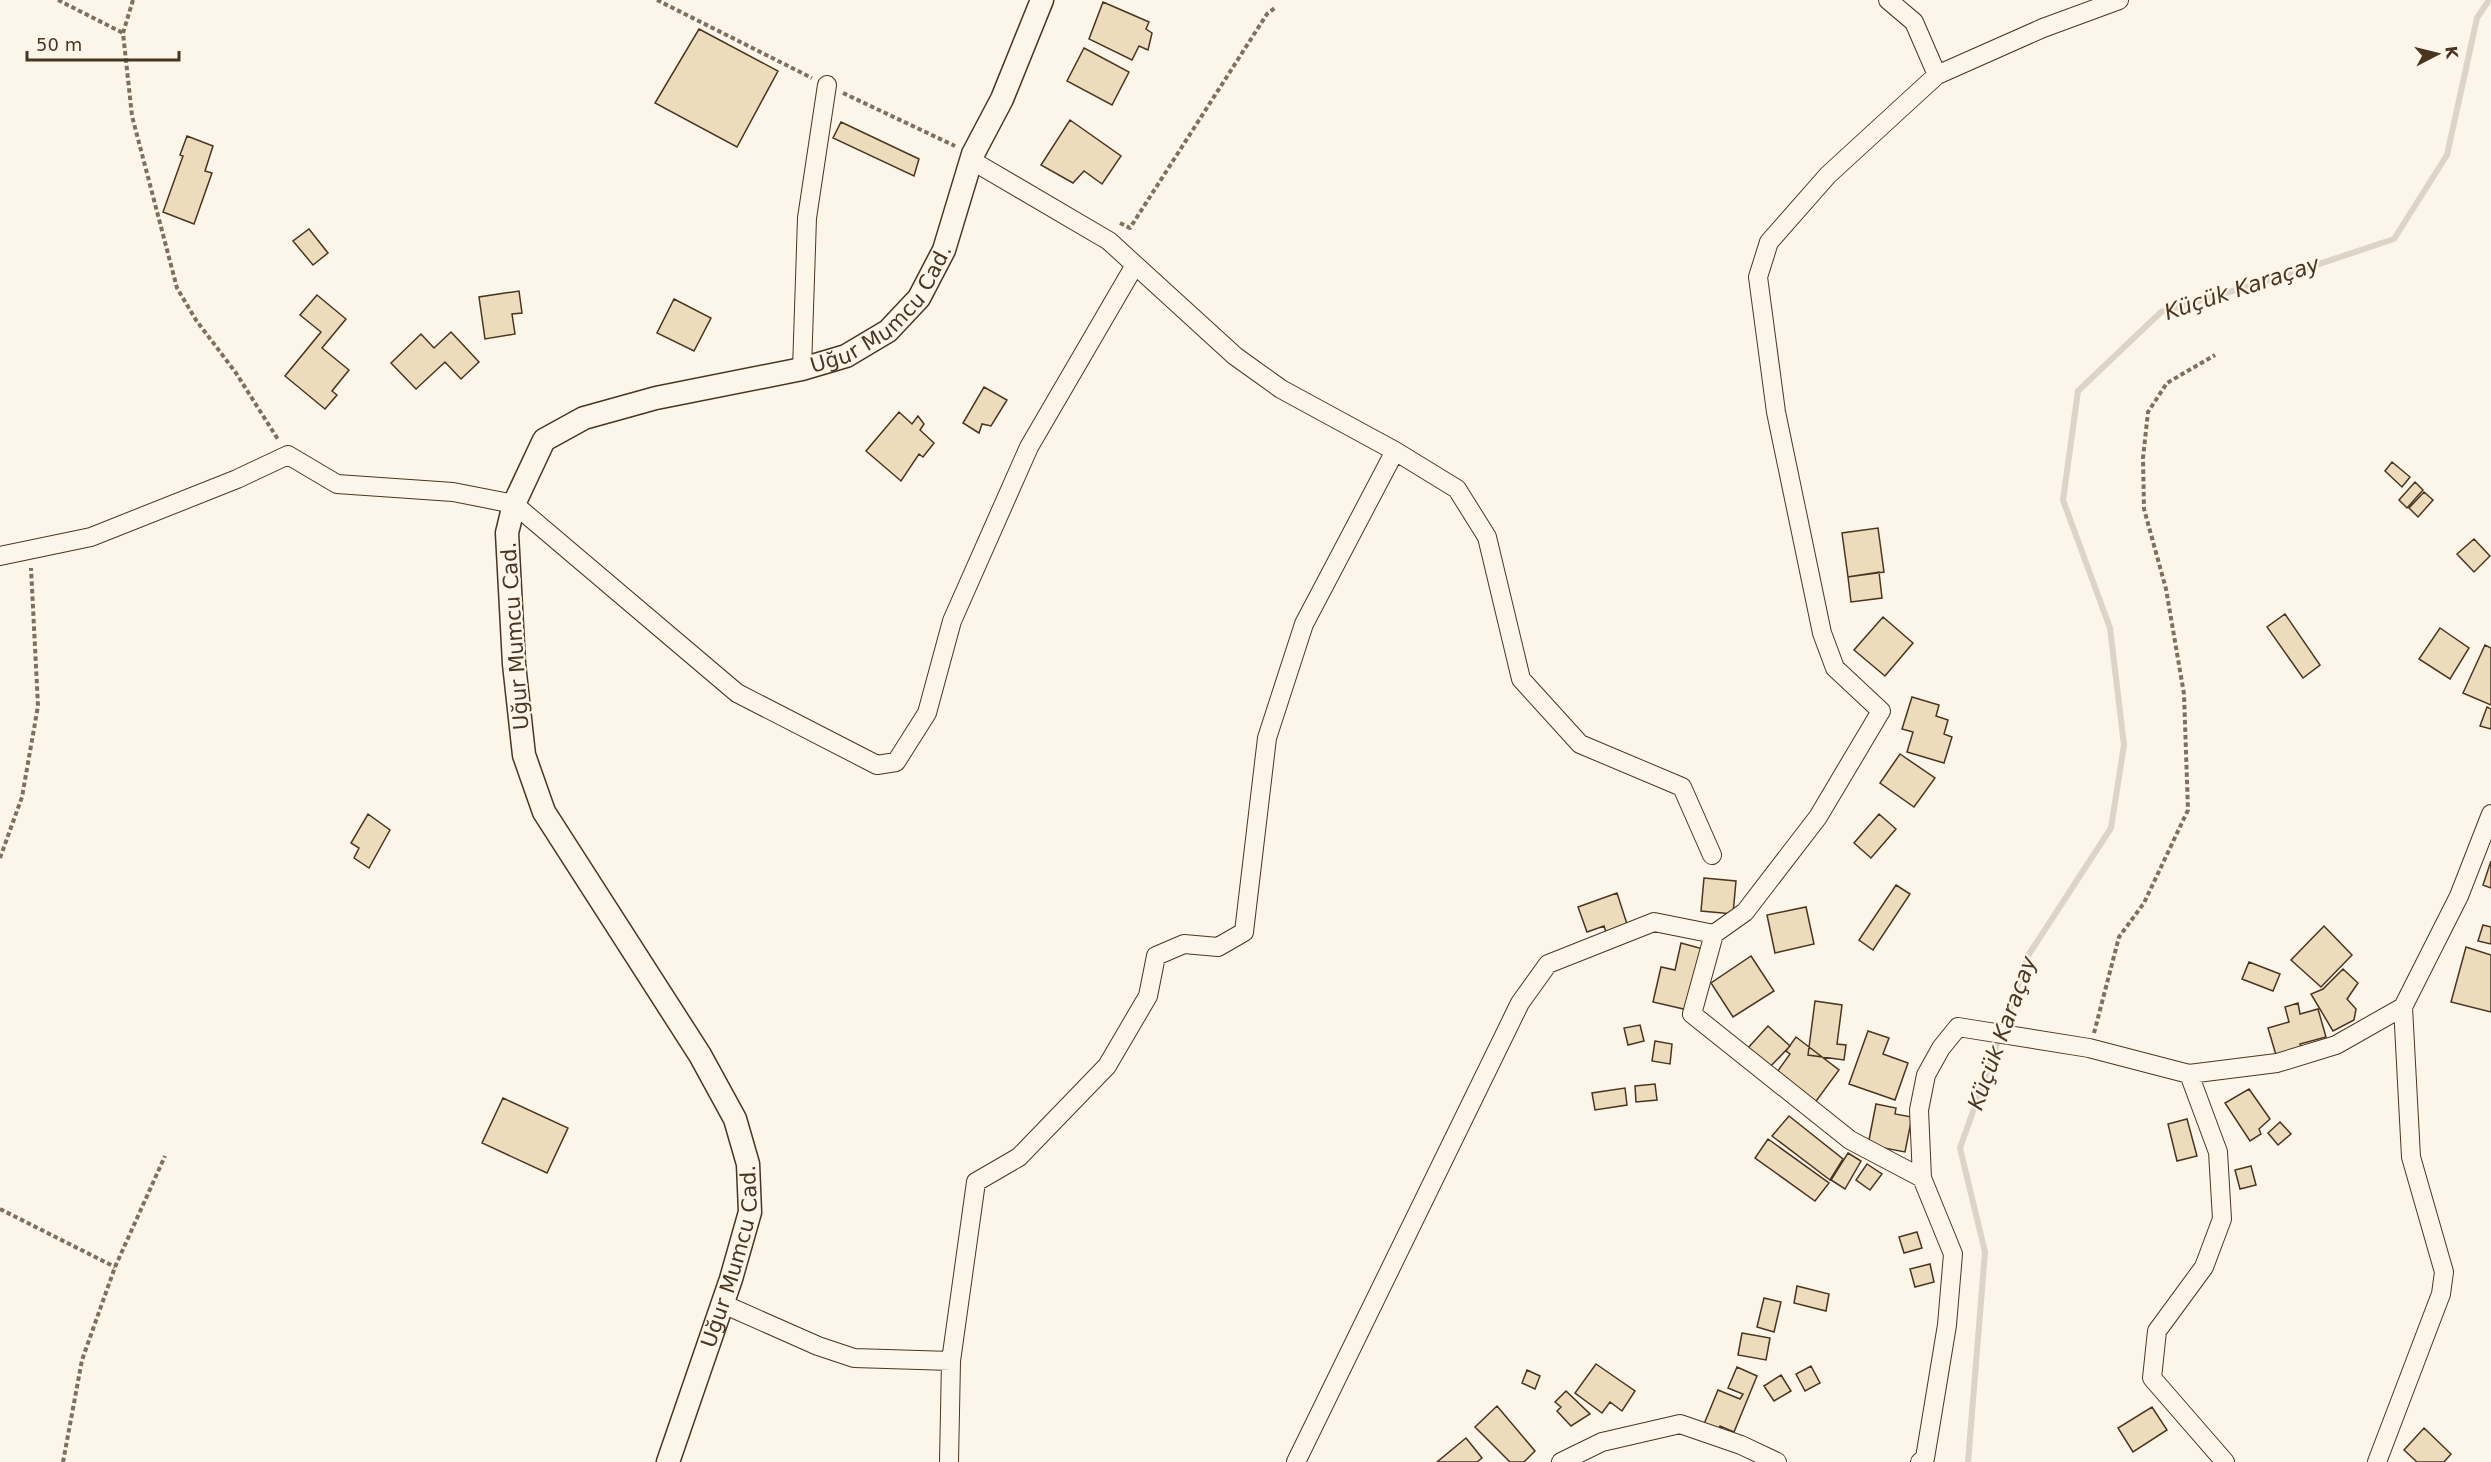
<svg xmlns="http://www.w3.org/2000/svg" width="2491" height="1462" font-family="'DejaVu Sans',sans-serif">
<rect width="100%" height="100%" fill="#fbf6e9"/>
<g fill="none" stroke-linecap="round" stroke-linejoin="round">
<path stroke="#dcd4c6" stroke-width="6" d="M1968,1462L1985,1252L1960,1148L2029,954L2111,828L2124,745L2110,628L2063,500L2078,391L2161,312L2283,276L2394,239L2447,155L2477,18L2489,0"/>
</g>
<path fill="#ecdcbc" stroke="#4a3520" stroke-width="1.5" d="M1103,2L1149,22L1146,29L1152,33L1148,50L1139,46L1132,60L1089,39Z
M699,29L778,71L737,147L655,103Z
M1084,48L1129,72L1112,105L1067,81Z
M1070,120L1121,156L1102,184L1084,171L1073,183L1041,165Z
M841,122L919,159L914,176L833,138Z
M187,136L213,146L205,171L212,173L194,224L163,212L183,156L180,155Z
M309,229L328,253L313,265L293,241Z
M519,291L522,313L512,314L515,334L485,339L479,297Z
M317,295L346,319L322,348L349,370L332,391L337,395L325,409L285,376L321,332L300,315Z
M674,299L711,318L694,351L657,333Z
M451,332L479,362L461,379L445,362L416,389L391,363L421,334L434,348Z
M984,387L1007,400L991,426L982,424L979,433L963,423Z
M899,412L912,424L918,416L924,424L920,430L934,443L923,457L919,454L901,481L866,451Z
M2392,462L2410,477L2402,487L2385,471Z
M2415,482L2423,490L2407,508L2399,500Z
M2424,492L2433,500L2418,517L2409,508Z
M1878,528L1884,572L1848,577L1842,533Z
M2474,539L2490,556L2474,572L2457,554Z
M1879,572L1882,598L1851,602L1848,577Z
M2285,614L2320,665L2303,678L2267,627Z
M1883,617L1913,643L1885,676L1854,650Z
M2440,628L2469,648L2450,679L2419,659Z
M2485,645L2491,648V705L2463,693Z
M1912,697L1939,705L1936,716L1948,720L1944,734L1952,737L1944,763L1907,752L1913,732L1902,729Z
M2487,707L2491,709V729L2480,726Z
M1900,754L1935,778L1914,807L1880,783Z
M368,814L390,830L369,868L354,858L359,848L351,843Z
M1879,814L1896,829L1871,858L1854,843Z
M2491,861V888L2483,885Z
M1704,878L1736,881L1733,914L1701,911Z
M1896,885L1910,894L1873,950L1859,940Z
M1617,893L1627,924L1606,932L1604,926L1587,932L1578,907Z
M1806,907L1814,944L1775,953L1767,915Z
M2483,925L2491,927V944L2478,941Z
M2324,926L2352,955L2321,987L2291,960Z
M1681,943L1703,949L1688,1010L1653,1002L1661,967L1675,970Z
M2466,947L2491,955V1012L2451,1002Z
M1751,956L1774,991L1733,1017L1711,983Z
M2249,962L2280,974L2273,991L2242,979Z
M2343,969L2358,983L2347,999L2356,1009L2354,1020L2333,1031L2311,994L2323,989Z
M1815,1001L1842,1005L1837,1044L1846,1045L1844,1060L1808,1055Z
M2298,1003L2300,1014L2318,1009L2326,1037L2300,1044L2302,1049L2276,1055L2268,1028L2289,1022L2285,1007Z
M1640,1025L1644,1041L1628,1045L1624,1028Z
M1768,1026L1790,1046L1768,1069L1747,1049Z
M1868,1031L1889,1038L1883,1054L1908,1063L1895,1100L1849,1084Z
M1796,1037L1839,1070L1814,1104L1775,1075L1790,1054L1786,1051Z
M1655,1041L1672,1044L1670,1064L1652,1061Z
M1655,1084L1657,1100L1636,1102L1635,1086Z
M1625,1088L1627,1105L1595,1110L1592,1093Z
M2249,1089L2270,1119L2259,1129L2261,1134L2250,1141L2225,1103Z
M503,1098L568,1128L547,1173L482,1143Z
M1876,1104L1896,1108L1895,1114L1912,1117L1905,1152L1868,1145Z
M1789,1116L1843,1159L1830,1180L1772,1136Z
M2187,1119L2197,1156L2177,1161L2168,1124Z
M2280,1122L2291,1134L2278,1145L2268,1133Z
M1768,1139L1829,1183L1815,1201L1755,1158Z
M1848,1153L1861,1161L1845,1189L1831,1180Z
M1867,1164L1882,1174L1870,1190L1856,1180Z
M2251,1166L2256,1185L2240,1189L2235,1170Z
M1917,1232L1922,1248L1904,1253L1899,1237Z
M1930,1264L1934,1282L1915,1287L1910,1269Z
M1797,1286L1829,1294L1826,1311L1794,1303Z
M1764,1298L1781,1302L1774,1332L1757,1327Z
M1742,1333L1770,1338L1766,1360L1738,1355Z
M1596,1364L1635,1391L1622,1411L1610,1402L1602,1413L1575,1393Z
M1811,1366L1820,1383L1805,1391L1796,1374Z
M1737,1367L1757,1376L1734,1432L1720,1426L1719,1430L1704,1424L1718,1390L1740,1399L1743,1394L1728,1388Z
M1527,1370L1540,1376L1535,1389L1522,1383Z
M1781,1375L1791,1391L1774,1401L1764,1386Z
M1566,1391L1590,1414L1571,1426L1557,1411L1561,1407L1555,1402Z
M1497,1406L1535,1451L1524,1462H1510L1475,1427Z
M2152,1407L2167,1430L2133,1452L2118,1428Z
M2424,1428L2451,1454L2444,1462H2417L2404,1450Z
M1466,1438L1482,1458L1477,1462H1437Z"/>
<g fill="none" stroke-linecap="round" stroke-linejoin="round">
<g stroke="#4a3520" stroke-width="20">
<path id="minor" d="M1888,0L1914,22L1937,75L2043,28L2119,0
M971,160L1109,241L1235,356L1281,389L1395,451L1457,489L1487,537L1521,679L1580,744L1682,787L1712,855
M802,369L807,218L827,85
M0,556L91,537L237,479L288,455L337,484L453,492L514,504L737,693L877,765L896,762L927,713L952,621L1029,447L1135,265
M2189,1074L2218,1152L2222,1219L2204,1267L2157,1331L2152,1378L2225,1462
M1922,1178L1850,1140L1692,1014L1714,934L1745,912L1818,817L1881,711L1835,668L1822,633L1776,412L1758,277L1769,242L1828,175L1937,75
M723,1304L818,1346L854,1358L951,1361
M949,1462L951,1361L976,1182L1019,1157L1107,1066L1148,996L1156,956L1184,944L1218,947L1244,932L1267,738L1304,624L1395,451
M1296,1462L1520,1003L1548,964L1654,922L1714,934
M1561,1462L1602,1442L1680,1424L1741,1445L1777,1462
M1920,1462L1925,1458L1947,1325L1953,1254L1922,1178L1919,1110L1926,1075L1941,1048L1958,1027L2089,1048L2189,1074L2277,1063L2336,1045L2403,1007L2459,896L2491,814
M2377,1462L2441,1294L2444,1272L2411,1157L2403,1007"/>
</g>
<g stroke="#4a3520" stroke-width="25">
<g id="tertiary">
<path id="s1" d="M668,1462L731,1279L750,1212L748,1164L735,1119L700,1055L544,812L524,755L514,664L507,533L514,504L544,440L584,418L656,398L802,369L846,356L888,331L919,298L944,250L973,154L1002,99L1042,0"/>
</g>
</g>
<path stroke="#7f6f5c" stroke-width="4" stroke-dasharray="4.5 3" stroke-linecap="butt" d="M58,0L123,33
M133,0L123,33L132,116L177,288L196,320L236,373L279,441
M657,0L812,78
M843,93L955,146
M1120,223L1130,228L1267,14L1276,7
M0,858L22,797L38,706L31,568
M2094,1033L2119,937L2144,903L2188,810L2184,694L2166,589L2144,509L2143,458L2148,412L2167,383L2215,355
M0,1209L115,1267
M63,1462L82,1360L115,1267L165,1156"/>
<use href="#minor" stroke="#fbf6e9" stroke-width="18"/>
<use href="#tertiary" stroke="#fbf6e9" stroke-width="22"/>
</g>
<g text-anchor="middle" dominant-baseline="central" stroke-width="4.5" stroke-linejoin="round" paint-order="stroke">
<g font-size="21" fill="#4a3520" stroke="#fbf6e9">
<text stroke="none"><textPath href="#s1" startOffset="1476">Uğur Mumcu Cad.</textPath></text>
<text transform="translate(515 636) rotate(-94)">Uğur Mumcu Cad.</text>
<text stroke="none"><textPath href="#s1" startOffset="216">Uğur Mumcu Cad.</textPath></text>
</g>
<g font-size="22" font-style="italic" fill="#4a3520" stroke="#fbf6e9">
<text transform="translate(2242 288) rotate(-18)">Küçük Karaçay</text>
<text transform="translate(2002 1033) rotate(-70)">Küçük Karaçay</text>
</g>
</g>
<g transform="translate(2437 54) rotate(83)" stroke="#fbf6e9" stroke-width="4.5" paint-order="stroke">
<path d="M0-4.5L10 22L0 15L-10 22Z" fill="#4a3520"/>
<text y="-9" font-size="16" font-weight="bold" text-anchor="middle" fill="#4a3520">K</text>
</g>
<path d="M27 51v9h152v-9" fill="none" stroke="#4a3520" stroke-width="3"/>
<text x="36" y="51" font-size="18" fill="#4a3520" stroke="#fbf6e9" stroke-width="4.5" paint-order="stroke">50 m</text>
</svg>
